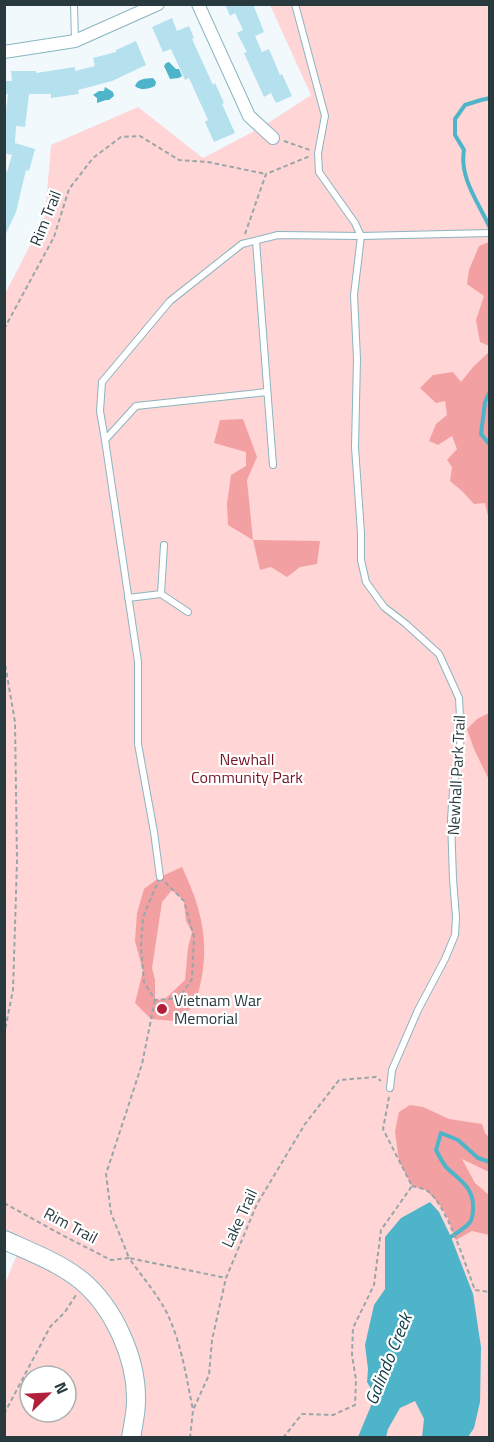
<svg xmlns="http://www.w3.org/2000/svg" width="494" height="1442" font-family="'Titillium Web',sans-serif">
<rect width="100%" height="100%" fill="#f1f9fc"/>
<path fill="#ffd5d5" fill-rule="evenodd" d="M270,5H489V1437H5V1284L20,1247L5,1240L4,296L45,216L51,145L138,107L203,158L262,127L311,95ZM30,1376H66V1412H30Z"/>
<path fill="#f3a0a3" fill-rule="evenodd" d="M489,242V346L480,342L476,320L484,296L467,284L469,270L479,246Z
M489,352V520L485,503L474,504L462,491L450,481L452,467L447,460L457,449L452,436L438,445L429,441L436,424L447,415L445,401L436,403L420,388L433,375L453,372L461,382L474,366Z
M243,419L257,457L247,480L253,540L320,541L317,564L300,567L287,577L271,567L260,570L253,540L228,525L227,504L231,475L246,466V452L214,443L220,420Z
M489,713V779L487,776L474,749L467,729L477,719Z
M182,867C199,903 209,935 202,976C200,986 198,998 192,1007C188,1012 179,1017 174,1021L151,1019L135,1003L143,971L135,941L137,913L144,889L160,877ZM172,890L184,901L186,921L192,932L188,948L185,980L165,999L155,1000V980L152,968L162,902Z
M410,1105L423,1107L449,1119L482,1124L485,1133L489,1137V1172L462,1159L475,1183L489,1195V1235L472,1231L456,1240L447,1216L439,1204L426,1190L412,1186L399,1161L395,1131L399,1112Z"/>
<path fill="#4eb4ca" d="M169,62L176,69H179L182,76L179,78L170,79L164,66L166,63Z
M153,78L156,82L155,86C148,89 141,91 135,86C138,78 145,79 153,78Z
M105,87L113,92L114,96L109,100H106L97,103V98L93,95L99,91H104Z
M430,1202L439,1212L451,1237L473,1294L481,1347L480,1402L474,1428L468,1437H422L424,1419L415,1401L400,1408L388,1429L386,1437H358L375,1396L367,1382L368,1369L365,1345L374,1305L385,1289V1237L401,1218Z"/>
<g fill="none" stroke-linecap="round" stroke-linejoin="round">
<path stroke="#4eb4ca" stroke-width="4" d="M490,98L481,100L465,105L455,119V135L464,150C459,178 479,203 490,228
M490,391L485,402L481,434L490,445
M448,1239C454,1234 465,1229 470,1222C472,1219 473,1212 473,1208C474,1187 459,1180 446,1167C442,1162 439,1156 436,1150L441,1133L458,1140L478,1158L490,1162"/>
</g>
<path fill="#b4e1ed" d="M225,4H253L264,32L255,36L262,52L269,49L280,75L282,74L292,96L276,103L271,93L264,97L244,53L247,52L237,33L243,30L235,13L230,16Z
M172,18L177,31L189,26L194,38L192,39L213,85L215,83L224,103L222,104L235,133L214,142L205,122L208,120L189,78L185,80L171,49L163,52L152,27Z
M136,41L146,65L112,81L78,90L79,94L51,98V94H29L25,127L16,126L15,143L35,149L29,171L26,170L16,212L4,238V171L7,172L12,155L4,153V112H6L8,94H4V81H12L11,71H36V73L75,67V71L95,66L93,58L116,52V50Z"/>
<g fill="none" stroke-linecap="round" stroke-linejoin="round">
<g stroke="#8ab5c0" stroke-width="8">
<path id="lane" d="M74,4L75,41
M295,4L325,116L318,153L319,172L355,223L361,236L354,295L357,359L355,447L361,533V560L366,582L384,607L406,624L439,654L459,698L461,738L453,791L451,819L453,879L456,917L455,935L445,959L418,1010L392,1070L390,1088
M256,241L273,465
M105,440L136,406L267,392
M161,594L188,612
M128,598L161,594L164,545
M160,877L154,832L138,744V662L105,440L100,411L102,382L170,301L242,244L278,235L361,236L490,233"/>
</g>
<g stroke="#8ab5c0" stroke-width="14">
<path id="street" d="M198,4L249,116L273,138
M4,52L75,41L158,4"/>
</g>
<g stroke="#8ab5c0" stroke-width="20">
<path id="secondary" d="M4,1240C31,1252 60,1263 82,1281C114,1308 137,1359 136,1401C136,1413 133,1426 131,1438"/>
</g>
<path stroke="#99a6a9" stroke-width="2" stroke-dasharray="4.5 3" stroke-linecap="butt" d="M284,141L310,150
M245,234L266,174L310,156
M4,329L54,237L69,189L93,158L121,137L140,136L179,160L208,162L266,174
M4,658L15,722L17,861L13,990L4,1035
M160,877L184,901L194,937L192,979L179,998L155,1000L144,982L141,947L143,917Z
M155,1000L142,1064L106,1174L111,1213L129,1258L226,1278
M412,1186C416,1187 422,1188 426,1190C446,1201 466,1267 475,1290L490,1292
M4,1203L62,1235L111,1260L129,1258C142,1277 162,1299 170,1320C182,1347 187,1381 193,1410
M4,1414L50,1327L65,1312L76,1295
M190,1438L193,1410L209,1375L212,1340L226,1278L257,1204L305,1124L339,1080L376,1077L381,1081
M283,1438L302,1414L333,1415L355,1405L356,1380L352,1355L353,1328L374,1285L381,1230L412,1186L383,1129L389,1097"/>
<use href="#lane" stroke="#fff" stroke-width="6"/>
<use href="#street" stroke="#fff" stroke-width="12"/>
<use href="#secondary" stroke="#fff" stroke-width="18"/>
</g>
<circle fill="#b21f3b" stroke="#fff" stroke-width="2" cx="162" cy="1009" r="6"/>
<g text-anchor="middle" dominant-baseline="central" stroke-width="4.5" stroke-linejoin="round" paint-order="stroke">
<g font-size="16" fill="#283a3e" stroke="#fff">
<text transform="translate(45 218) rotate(-68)">Rim Trail</text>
<text transform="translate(456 775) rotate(-87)">Newhall Park Trail</text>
<text transform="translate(239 1218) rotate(-65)">Lake Trail</text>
<text transform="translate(71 1225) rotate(28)">Rim Trail</text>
</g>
<g font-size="16" fill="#751626" stroke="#fff">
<text x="247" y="759">Newhall<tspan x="247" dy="18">Community Park</tspan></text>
</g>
<g font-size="16" fill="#283a3e" stroke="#fff" text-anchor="start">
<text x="174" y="1000">Vietnam War<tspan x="174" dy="18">Memorial</tspan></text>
</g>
<g font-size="18" font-style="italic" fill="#13414b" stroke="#fff">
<text transform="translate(388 1359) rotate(-68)">Galindo Creek</text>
</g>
</g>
<rect width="494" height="1442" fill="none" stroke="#283a3e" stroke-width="12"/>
<g transform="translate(48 1394) rotate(66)"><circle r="28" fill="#ffffff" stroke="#a9b0b2" stroke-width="1.5"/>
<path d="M0-4.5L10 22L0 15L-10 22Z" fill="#b21f3b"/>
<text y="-9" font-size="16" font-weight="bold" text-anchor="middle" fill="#283a3e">N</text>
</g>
</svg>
